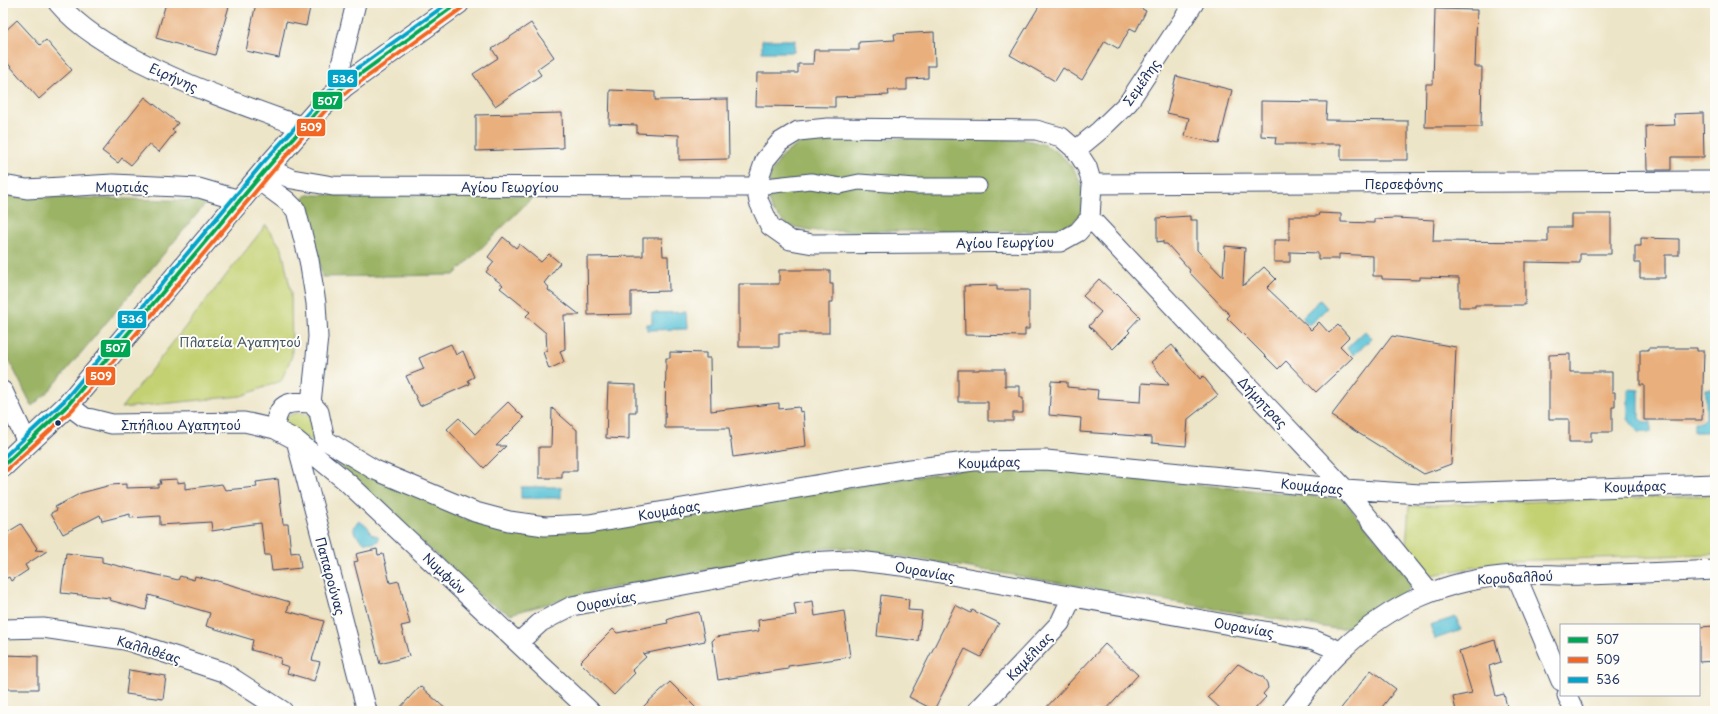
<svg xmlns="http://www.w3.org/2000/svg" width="1718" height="714" font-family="'Playpen Sans',sans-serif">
<rect width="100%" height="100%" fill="#fdfcf7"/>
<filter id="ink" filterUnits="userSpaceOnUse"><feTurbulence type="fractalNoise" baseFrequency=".025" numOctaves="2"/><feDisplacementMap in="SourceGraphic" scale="8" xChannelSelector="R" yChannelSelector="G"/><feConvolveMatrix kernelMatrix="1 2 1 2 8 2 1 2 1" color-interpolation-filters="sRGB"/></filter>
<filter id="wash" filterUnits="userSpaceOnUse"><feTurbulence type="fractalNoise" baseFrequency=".012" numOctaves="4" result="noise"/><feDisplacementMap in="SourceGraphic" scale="16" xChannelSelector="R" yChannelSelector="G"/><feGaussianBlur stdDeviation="0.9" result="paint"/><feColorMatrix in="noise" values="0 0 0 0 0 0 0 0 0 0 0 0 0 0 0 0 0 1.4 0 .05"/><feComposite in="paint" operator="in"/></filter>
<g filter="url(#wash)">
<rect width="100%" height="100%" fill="#ede5c8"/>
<path fill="#c4d173" stroke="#708068" d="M266,225L282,249L291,292L292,356L281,381L241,396L121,408Z
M300,412L311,416L314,441L279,425L284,417Z
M1715,495V554L1511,561L1431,575L1406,547L1409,506Z"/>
<path fill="#9bb365" stroke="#5b7162" d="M821,138L1014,139C1025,140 1037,141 1047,146C1069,157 1089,184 1082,209C1080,219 1069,226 1061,231H817L788,226L772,210L766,190L771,173L783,155L800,143Z
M307,195H535L454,275L322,277L316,246L301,202Z
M3,196L208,201L50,390L32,406L3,348Z
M325,448L375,476L463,518L518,533L553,534L971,468L1007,466L1343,499L1409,578L1411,585L1407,592L1350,627L1335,629L851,548H825L596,591L510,614L486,601L324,451Z"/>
<path fill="#5ac2d6" stroke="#3a789a" d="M762,40H795L794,52H762Z
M1320,300L1327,308L1309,325L1302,317Z
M686,312L687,329L647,330V324H652V313Z
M1365,331L1372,338L1354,355L1347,348Z
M1628,389L1639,390V419L1644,422H1651V432H1638L1628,419Z
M1706,389H1715V422L1707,432H1694V422H1701L1706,418Z
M521,487H561V498H521Z
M359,521L368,527L371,534L378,536V541L375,543L363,542L355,534L353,527Z
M1456,617L1461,630L1435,639L1430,625Z"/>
<g id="blocks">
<path fill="#e9b07e" d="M166,3H230L215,55L156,38Z
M256,3L281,6V3H311L306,26L286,22L279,58L246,51Z
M1041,3H1131L1146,11L1136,31L1130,28L1119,49L1105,41L1082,80L1063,68L1055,81L1010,55Z
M1435,9L1477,10L1475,67H1482L1481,127H1425L1426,84H1433Z
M17,20L40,45L46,40L72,70L39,99L3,58V33Z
M531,23L554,57L537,69L541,75L495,106L473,74L498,58L492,49Z
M934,32L935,66H928V78L907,79V90H888L889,95L835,97V107L756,106L757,73H798V64H813L814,50H859V42L895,40L894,34Z
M1176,76L1232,90L1219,144L1185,136L1189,118L1167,113Z
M610,90L655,92V100L728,99L729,159L679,160V135L637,133V125L609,124Z
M145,97L178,123L172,130L175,132L159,152L149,144L131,165L122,158L118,163L102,151Z
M1261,101L1327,102L1326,120L1408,121V160H1341V144H1275L1276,137L1261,136Z
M562,113L563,148L476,151V115Z
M1703,113L1704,157H1671V170H1647L1646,126L1675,125L1674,114Z
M1319,213L1341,214V222L1374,223V219L1395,218L1434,220L1433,241L1548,242V227H1571V214H1611V254H1580V263L1525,262V305H1475V307H1459V278L1420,277V280L1382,279V276H1373V256L1339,254V259H1318V253L1290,252V262H1274V240H1289V216H1318Z
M1190,216V220H1197V250L1223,277L1225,246L1245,248L1243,286L1264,267L1276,279L1267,288L1311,330L1319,322L1329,333L1338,325L1349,337L1340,346L1352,358L1316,392L1286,361L1278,369L1227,318L1230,315L1189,272L1190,270L1167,244H1163V241L1157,242V218Z
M503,237L516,248L519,244L541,262L549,254L560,263L544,283L549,287L548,290L580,315H564L565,349L560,351L564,362L549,369L543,352L547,350L546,333L526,316L530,312L500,288L503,285L486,272L494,262L488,257Z
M643,238H662L663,256H668L669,291L631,292V314L588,315L587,257L643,256Z
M1641,238L1679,239V255H1665V278H1640V263H1635V246H1641Z
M779,270H830V284H833V302H829V333H779V347H739V284H779Z
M1099,279L1116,295L1117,294L1140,317L1128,330L1130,332L1113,349L1089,326L1101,312L1083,296Z
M997,285V290H1029V329H1025V336L965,335L964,286Z
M1392,336L1456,347L1451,464L1424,474L1331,416Z
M451,344L456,355L463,351L474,377L468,380L470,384L420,406L406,376L424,369L419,358Z
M1172,345L1200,379L1203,376L1218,395L1188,419L1186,446L1152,443V437L1080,432L1081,418L1049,415L1051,381L1067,382V387L1098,390L1097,399L1141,402L1142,383L1169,385L1151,362Z
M1648,348H1697V351H1704L1702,420H1644V385H1640V350H1648Z
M670,352L706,353V358H710L711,411L779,403V409L799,407L800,412L803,411L806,446L733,457L729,428H665L666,358H670Z
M1570,354V372H1612V392H1615V407H1612V432H1591V442H1569V419H1549V355Z
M979,369H1005V386H1020V398H1023V413H1013V421H988V402H958V370H979Z
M608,384L636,385V412H629V439L606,438Z
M508,402L524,418L496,446H506L484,468L447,429L459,418L475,434Z
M552,408L577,430V471H562V478H539V447H551Z
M177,479V483L185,482V489L222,484L225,490L257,487L256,482L278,479L283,524H288L291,553L299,552L301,568L272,571L270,555H265L261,523L231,527V528L212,531L211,522L160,525V516L130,518V514L102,521L100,515L63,534L51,513L57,510L55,507L81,493L111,485L126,484V488L158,487V484H161L160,480Z
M21,524L37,548L35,550L47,551L25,565L28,570L11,581L9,577L3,580V535Z
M377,549L378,555L383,554L390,583L399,581L410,624L401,626L409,656L380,664L354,562L358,561L356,554Z
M66,553L102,557V562L178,580L180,576L194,580L195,576L214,581V580L290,602L287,611L324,621L312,660L320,662L314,681L287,673L289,667L280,664L281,658L251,650L253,640L206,626L210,613L149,595L146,610L109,600L110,598L61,593Z
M881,595L909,599L908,610L922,611L918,641L877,636Z
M813,601L815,616L844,611L850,657L788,666V669L718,680L712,641L716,637L759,631L758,620L796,615L794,604Z
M955,605L971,613L972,610L999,623L981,657L965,649L934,710L909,697Z
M699,612L705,641L643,654L646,657L632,670L635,673L614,695L580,662L613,629L617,633L668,623L667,620L675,617Z
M1715,626V661L1699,662V627Z
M1495,640L1501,662L1489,666L1496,696L1504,694L1508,711H1456L1453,697L1472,693L1459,651Z
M1105,644L1138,675L1105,711H1043Z
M3,655L38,656V689H5Z
M1238,664L1263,677L1267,683L1268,688L1263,694L1266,697L1253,711H1223L1208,697Z
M129,670L166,676L163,699L126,694Z
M1371,670L1396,689L1379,711H1339Z
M670,682L699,711H639L647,703Z
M420,686L448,711H397Z"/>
</g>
</g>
<g filter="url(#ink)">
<use href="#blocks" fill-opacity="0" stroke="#3a4a6e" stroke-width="1"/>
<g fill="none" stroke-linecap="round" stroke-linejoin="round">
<g stroke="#3a4a6e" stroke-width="17">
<path id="pedestrian" d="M756,187L811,181L840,186L859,182L916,186H979"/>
</g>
<g stroke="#3a4a6e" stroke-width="21">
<path id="minor" d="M58,3C80,29 110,46 139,61C192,88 248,107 303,127
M345,85L341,65L356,3
M828,128L1036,130L1061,137L1076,150L1087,167L1092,184L1090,218L1078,232L1060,242L813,244L790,240L770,226L759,202L756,187L765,160L780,142L798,131Z
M1076,150L1099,131L1128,103L1194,3
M267,168L292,179L333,186L756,187
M257,179L287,201L296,210L309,260L316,303L318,337L311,403
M1092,184L1715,181
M3,185L27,189L113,184L199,188L240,200
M1090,218L1345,489L1429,592
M3,391L28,444
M311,403L319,412L325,440L375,470L475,512L509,521L545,526L589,524L903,470L974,461L1046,460L1345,489L1420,494L1715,484
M68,405L84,417L112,424L244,422L275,429L296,440L347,482L590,711
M275,429C277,403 287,401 311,403
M296,440L367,711
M1516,575L1561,681
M3,629L43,628L125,640L223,672L283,711
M518,643L541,622L572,606L805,562L850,560L901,566L1314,640L1340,651
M1567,695L1574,711
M977,711L1060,623L1072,597
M1291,711C1307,691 1322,668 1341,651C1391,603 1446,579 1515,575C1537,573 1559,576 1582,575C1626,574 1671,572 1715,570"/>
</g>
<g stroke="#3a4a6e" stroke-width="24">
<path id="primary" d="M3,466L68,405L267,168L321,107L345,85L458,3"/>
</g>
<use href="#pedestrian" stroke="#fff" stroke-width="15"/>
<use href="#minor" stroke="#fff" stroke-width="19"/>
<use href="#primary" stroke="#fff" stroke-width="22"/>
<g stroke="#fdfcf7" stroke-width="7">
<path id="bus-1" d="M3,466L68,405L267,168L321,107L345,85L458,3"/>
</g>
<g stroke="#fdfcf7" stroke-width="7">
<path id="bus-2" d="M7,470L73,409L272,172L325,111L349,90L462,8"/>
</g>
<g stroke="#fdfcf7" stroke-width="7">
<path id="bus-3" d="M3,458L64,401L262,164L317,103L341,80L448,3"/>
</g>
<use href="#bus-1" stroke="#00a651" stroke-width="4"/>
<use href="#bus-2" stroke="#f26522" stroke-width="4"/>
<use href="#bus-3" stroke="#01a3c8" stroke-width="4"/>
</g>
</g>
<circle fill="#1b2f5e" stroke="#fdfcf7" stroke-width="1.5" cx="58" cy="423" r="3.5"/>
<g text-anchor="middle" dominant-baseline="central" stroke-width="4" stroke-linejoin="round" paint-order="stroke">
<g font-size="13" fill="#1b2f5e" stroke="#fdfcf7">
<text transform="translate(174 77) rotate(24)">Ειρήνης</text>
<text transform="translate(1141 82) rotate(-55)">Σεμέλης</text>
<text x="1404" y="183">Περσεφόνης</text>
<text x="122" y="186">Μυρτιάς</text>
<text x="510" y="186">Αγίου Γεωργίου</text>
<text transform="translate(1005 242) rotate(-1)">Αγίου Γεωργίου</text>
<text transform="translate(1263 402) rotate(47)">Δήμητρας</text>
<text x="181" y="424">Σπήλιου Αγαπητού</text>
<text transform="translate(989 462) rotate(-2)">Κουμάρας</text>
<text transform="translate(1312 486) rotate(6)">Κουμάρας</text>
<text transform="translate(1635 486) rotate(-2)">Κουμάρας</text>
<text transform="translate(669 510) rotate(-10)">Κουμάρας</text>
<text transform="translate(925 571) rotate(10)">Ουρανίας</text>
<text transform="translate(445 573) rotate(43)">Νυμφών</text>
<text transform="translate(331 576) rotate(75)">Παπαρούνας</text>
<text transform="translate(1515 577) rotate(-3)">Κορυδαλλού</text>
<text transform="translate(606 601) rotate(-11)">Ουρανίας</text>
<text transform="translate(1244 627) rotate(10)">Ουρανίας</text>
<text transform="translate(149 649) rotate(17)">Καλλιθέας</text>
<text transform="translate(1029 656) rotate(-47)">Καμέλιας</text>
</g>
<g font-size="13" fill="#455863" stroke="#fdfcf7">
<text x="240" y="341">Πλατεία Αγαπητού</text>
</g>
</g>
<g stroke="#fdfcf7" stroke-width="1.5">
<rect x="327" y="69" width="31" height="19" rx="4" fill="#01a3c8"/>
<rect x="312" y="91" width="31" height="19" rx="4" fill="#00a651"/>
<rect x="296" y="118" width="30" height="19" rx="4" fill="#f26522"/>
<rect x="117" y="310" width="30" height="19" rx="4" fill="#01a3c8"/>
<rect x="100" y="339" width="31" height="19" rx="4" fill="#00a651"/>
<rect x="85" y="366" width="31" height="20" rx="4" fill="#f26522"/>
</g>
<g font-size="11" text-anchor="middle" font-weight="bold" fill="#fff">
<text x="343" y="83">536</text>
<text x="328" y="105">507</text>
<text x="311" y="131">509</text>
<text x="132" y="323">536</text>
<text x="116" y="352">507</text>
<text x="101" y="380">509</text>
</g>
<rect width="1718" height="714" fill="none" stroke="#fdfcf7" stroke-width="16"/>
<rect x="1560" y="624" width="140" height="72" fill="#fdfcf7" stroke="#a3aaba"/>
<rect x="1568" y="637" width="20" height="6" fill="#00a651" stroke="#a3aaba"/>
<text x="1596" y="644" font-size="12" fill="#1b2f5e">507</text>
<rect x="1568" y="657" width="20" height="6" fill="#f26522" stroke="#a3aaba"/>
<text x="1596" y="664" font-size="12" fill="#1b2f5e">509</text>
<rect x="1568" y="677" width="20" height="6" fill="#01a3c8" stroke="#a3aaba"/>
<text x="1596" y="684" font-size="12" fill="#1b2f5e">536</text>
</svg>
